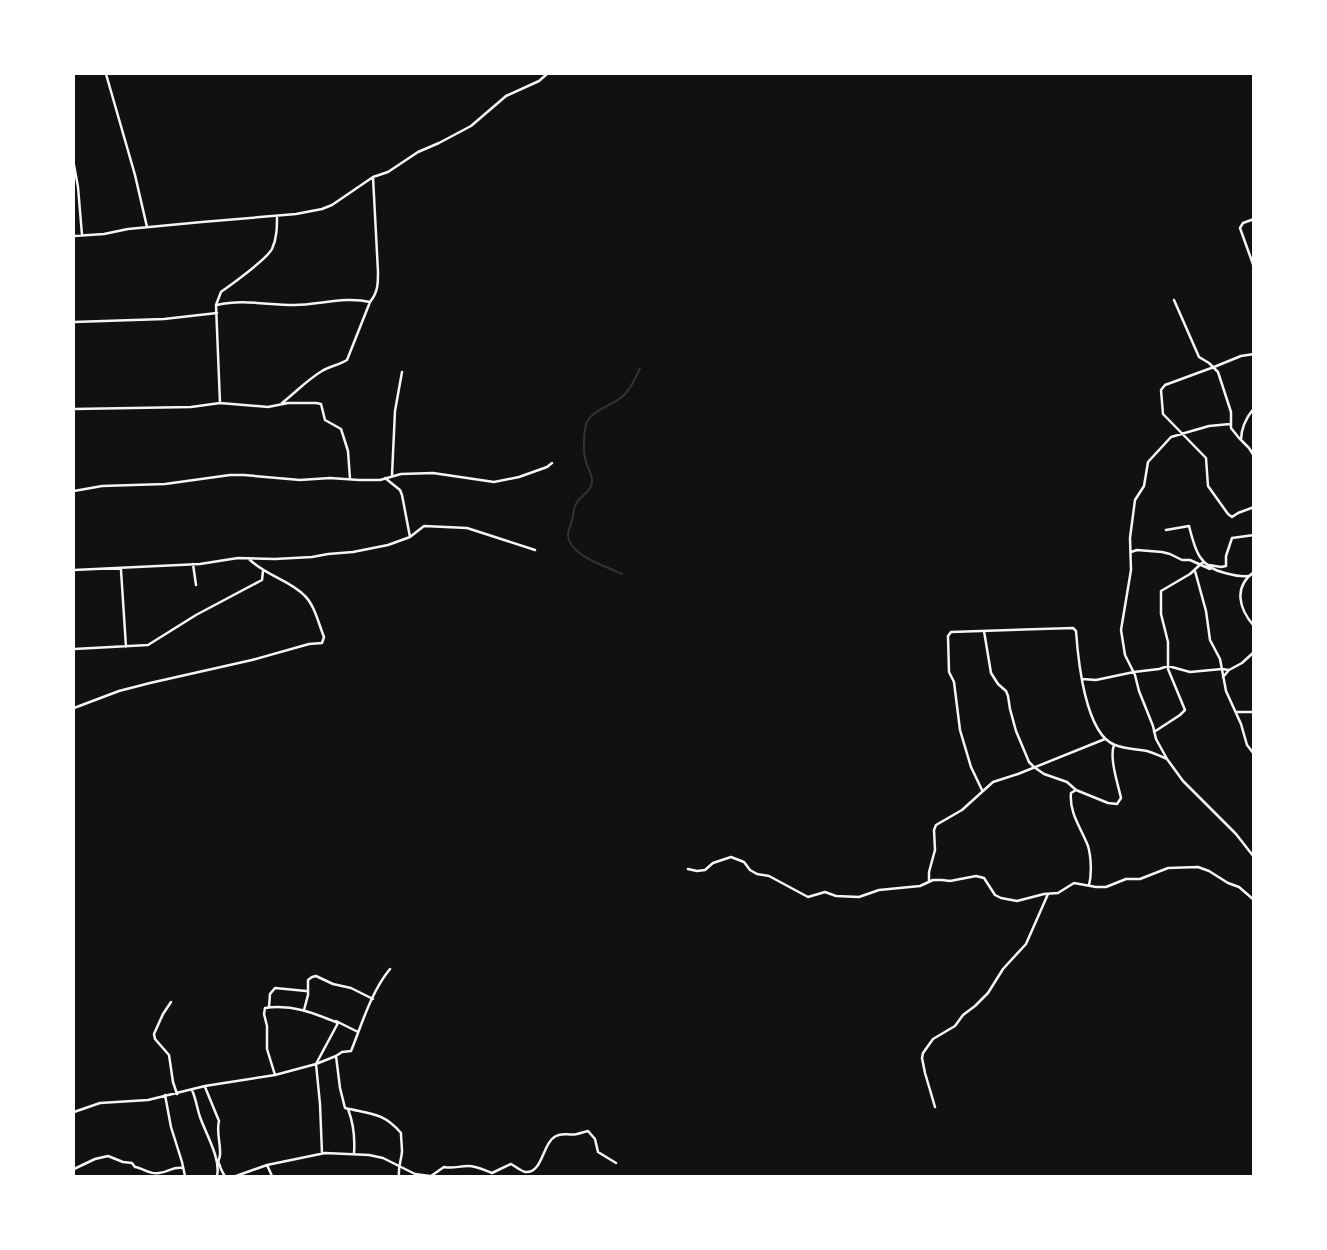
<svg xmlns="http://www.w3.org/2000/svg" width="1327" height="1250" font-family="Signika,sans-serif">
<rect width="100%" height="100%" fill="#111"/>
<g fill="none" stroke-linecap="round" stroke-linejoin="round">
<path stroke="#333" stroke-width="2" d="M622,574C606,566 569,556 568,535C568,530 571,525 572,520C574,514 573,509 576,504C580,496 591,492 592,483C593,476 588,469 586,462C583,453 583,428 588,420C593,411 611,405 619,399C629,393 635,379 640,368"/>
<path stroke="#f5f5f5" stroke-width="2.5" d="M106,74L135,175L147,227
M74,165L78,187L82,235
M1254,219L1243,223L1240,228L1254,267
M74,236L104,234L128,229L202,222L296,214L322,209L332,205L373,177L388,172L418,152L439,143L471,126L506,96L539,81L547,74
M1174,300L1199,357L1209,363L1218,372L1231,412V428L1239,438L1249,448L1254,456
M217,305C243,299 267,305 294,305C319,305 345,296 370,302
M74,322L164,319L217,313
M1254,354L1241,356L1214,367L1165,385L1161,390L1163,414L1206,458L1208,486L1228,514L1232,517L1238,513L1254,507
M220,403L216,305L221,292C232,284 266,260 272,249C277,238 277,227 277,216
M282,403C296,392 307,380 322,371C330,366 339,365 347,360L370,302C378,292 378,284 378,272L373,177
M74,409L191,407L220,403L268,407L288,403H316L321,404L325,420L341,429L348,451L350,479
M1230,424L1209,426L1171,437L1148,462L1144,486L1135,500L1130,538L1131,570L1121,630L1125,655L1135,675L1139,691L1153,726L1156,739L1167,759L1183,781L1236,834L1254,857
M1241,440C1241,428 1246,418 1254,408
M392,475L395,411L402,372
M385,478L400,490L402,495L410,537
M74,491L102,486L165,484L230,475H244L300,480L330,478L359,480H380L401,474L433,473L494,482L519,477L547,467L552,463
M1166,530L1189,526C1195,550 1199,567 1225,573C1233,575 1239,577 1248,576
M1131,552L1137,550L1162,552L1170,554L1182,560H1190L1210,569
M193,564L196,585
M1209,565L1221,567L1226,566V556L1232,538L1254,535
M74,570L200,564L238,558L275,559L312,557L328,554L353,552L388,545L410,537L424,526L467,528L535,550
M121,570L126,647
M1195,571L1206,611L1210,640L1220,659L1226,691L1241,724L1247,745L1254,754
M1254,572C1233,587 1239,609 1254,626
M984,631L991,673L998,684L1006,691L1008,696L1010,709L1016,731L1029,762L1034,767L1044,774L1067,782L1076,790L1108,803L1117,804L1121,798C1118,784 1109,758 1114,745
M74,649L148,645L196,615L262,580L263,571
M1223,677L1229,670L1242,663L1254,652
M1082,679L1096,680L1134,672L1159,669L1168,666L1190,672L1222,669L1229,670
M74,708L119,691L150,683L252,660L309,644L322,643L324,637C319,625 315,606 305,596C290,580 266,576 249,559
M1236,712H1254
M1154,732L1180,715L1185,710L1168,669V642L1161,614V591L1190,574L1203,562
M982,790L971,767L960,730L954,682L949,672L948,636L951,632L1073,628L1076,631C1078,659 1085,734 1115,745C1125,749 1136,749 1147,751C1154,753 1160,756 1167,759
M1076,790L1071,793C1069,813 1081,828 1088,846C1091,856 1092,874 1089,885
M688,869L697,871L705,870L713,863L731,857L744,862L750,870L757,874L769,876L808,897L825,892L836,896L859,897L879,890L920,886L933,880H942L950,881L976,876L984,878L995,895L1001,898L1017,901L1044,894L1058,893L1074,883L1096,887H1106L1126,879H1140L1168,868L1198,867L1209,871L1228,883L1239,887L1254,900
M929,882V872L935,850L934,830L936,825L962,810L993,782L1018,774L1105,739
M171,1002L163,1014L154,1034L155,1039L169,1055L173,1082L177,1094
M269,1007L270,994L275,988L306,991
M304,1010L308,995V980L312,977L316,976L333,984L351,988L373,999
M336,1056L340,1088L345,1108C370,1114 383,1112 401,1133C401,1140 402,1145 402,1152C401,1161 398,1167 399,1176
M275,1075L267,1049V1026L264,1014L265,1008C292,1004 314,1013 338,1023L336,1021L358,1032
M205,1087L219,1121C216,1132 221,1144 220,1155C219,1162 217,1159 220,1166C220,1168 224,1175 225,1176
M192,1090C196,1099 197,1108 200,1117C206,1134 221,1159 217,1176
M165,1095L171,1127L182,1162L185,1176
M935,1107L925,1073L922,1058L923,1053L933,1039L955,1026L963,1015L975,1006L988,993L1003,969L1026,944L1048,894
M348,1109C353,1122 355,1139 354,1153
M74,1112L100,1103L148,1100L205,1086L275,1075L316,1064L336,1056L342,1052L351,1051C362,1024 371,992 390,969
M322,1153L320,1104L316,1064L338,1023
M267,1165L272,1176
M74,1169L95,1159L108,1156L123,1162L132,1163L135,1167C143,1168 150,1175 159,1173C169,1172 173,1166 183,1168
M236,1176L267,1165L325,1153L369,1155L383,1158L415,1174L430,1176
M431,1176L444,1167C453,1169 459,1166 468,1166C477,1166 484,1170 492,1173L511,1164C515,1166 521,1171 525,1172C543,1174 542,1143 556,1136C563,1132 570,1136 577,1134C581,1133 584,1132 588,1131L595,1139L598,1152L616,1163"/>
</g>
<rect width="1327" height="1250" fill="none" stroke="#ffffff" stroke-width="150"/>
</svg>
